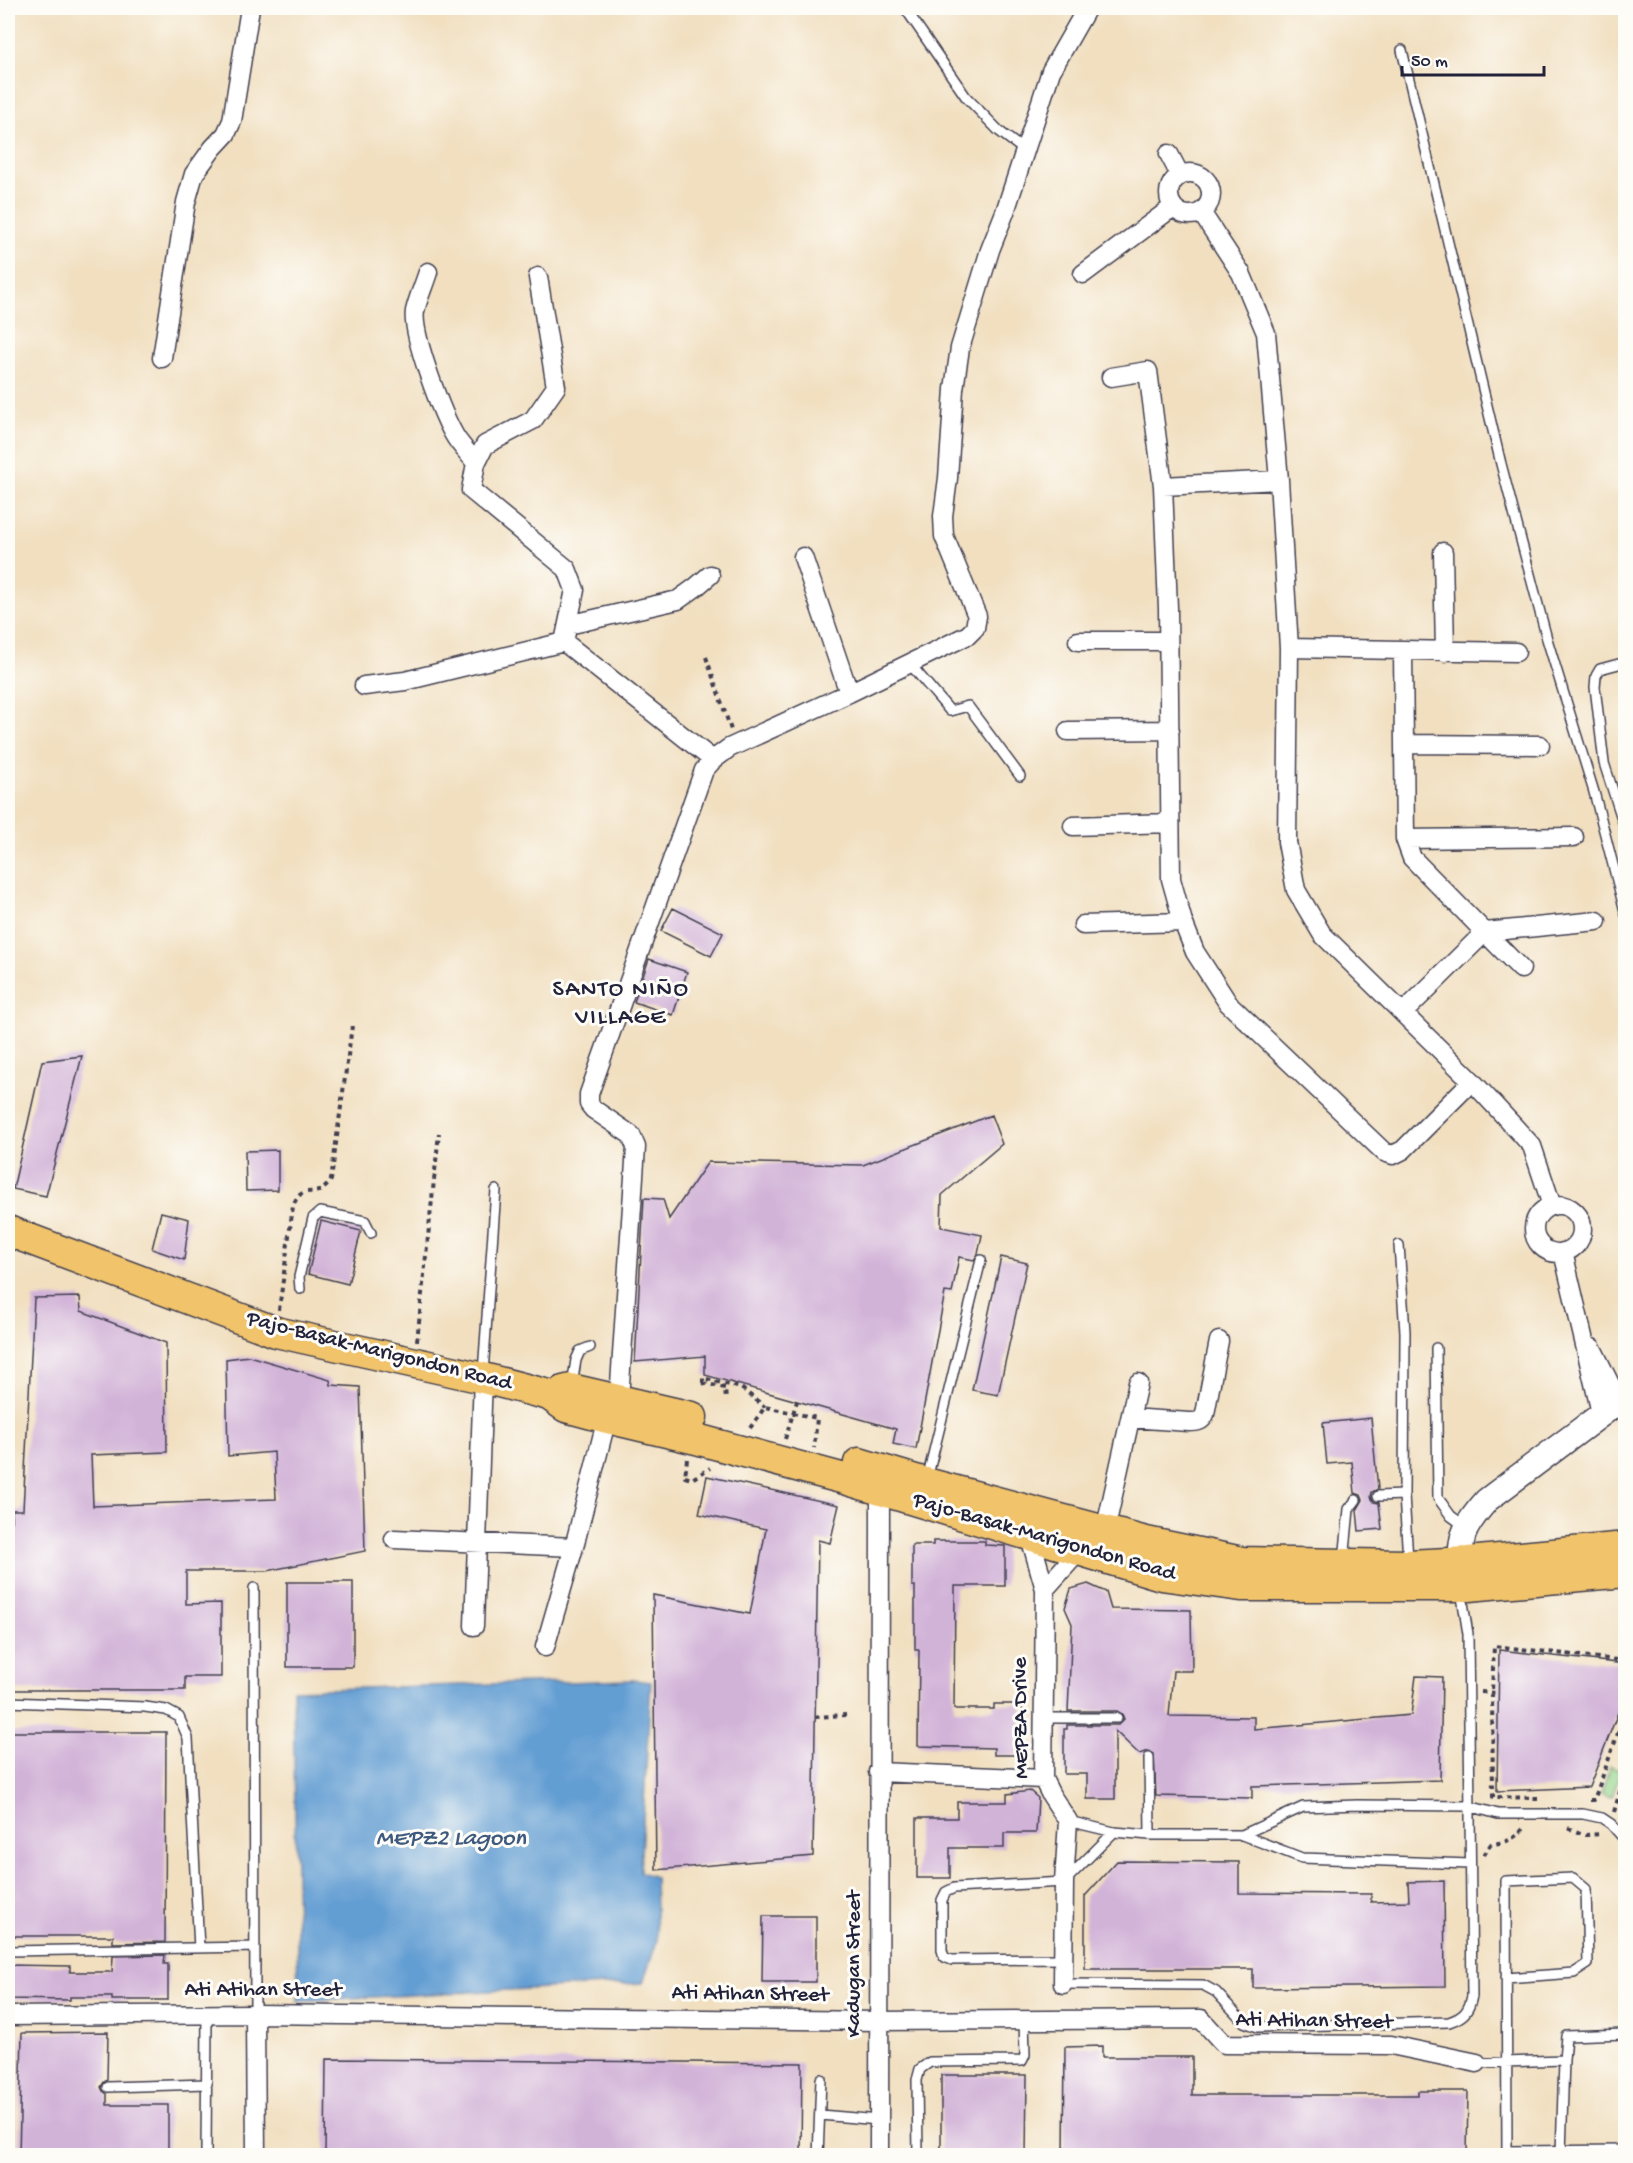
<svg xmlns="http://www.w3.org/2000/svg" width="1633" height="2163" font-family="'Gochi Hand',sans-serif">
<rect width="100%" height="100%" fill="#fdfcf7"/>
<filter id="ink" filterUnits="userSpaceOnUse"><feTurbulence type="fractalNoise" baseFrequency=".0167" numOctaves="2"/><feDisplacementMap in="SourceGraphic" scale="12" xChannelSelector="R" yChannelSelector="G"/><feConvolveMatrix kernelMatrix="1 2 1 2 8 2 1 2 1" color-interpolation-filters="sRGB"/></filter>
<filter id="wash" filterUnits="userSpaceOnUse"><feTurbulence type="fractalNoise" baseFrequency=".008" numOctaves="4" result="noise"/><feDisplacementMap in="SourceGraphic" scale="24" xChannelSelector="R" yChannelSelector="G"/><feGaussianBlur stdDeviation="1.35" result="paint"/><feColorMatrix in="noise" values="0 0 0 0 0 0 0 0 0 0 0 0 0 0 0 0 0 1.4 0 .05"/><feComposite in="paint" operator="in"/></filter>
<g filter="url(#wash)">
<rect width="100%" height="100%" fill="#f1dfc0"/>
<path fill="#97d68c" stroke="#5c7c64" stroke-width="1.5" d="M1610,1766L1621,1770L1612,1797L1601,1794Z"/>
<path fill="#639ed3" stroke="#426087" stroke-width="1.5" d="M633,1680L651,1682L640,1872L655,1877L657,1941L643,1983L298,2001L293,1690Z"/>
<g id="blocks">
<path fill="#d2b3d8" d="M673,908L723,933L711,956L661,931Z
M649,959L687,972L673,1015L634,1002Z
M82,1056L46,1196L13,1189L42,1061Z
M991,1115L1002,1144L942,1195L941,1227L982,1235L978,1254L974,1260L959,1257L952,1293L945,1292L916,1449L893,1444L896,1429L705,1375V1356L635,1362L644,1198L663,1199L669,1219L708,1162L863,1165Z
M278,1150V1190L246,1191L245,1151Z
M161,1212L189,1219L184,1260L152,1249Z
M321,1221L361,1231L348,1284L308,1274Z
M1001,1257L1027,1263L998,1395L972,1390Z
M80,1297L81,1311L166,1343L167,1452L91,1455L93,1506L276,1499L274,1452L228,1456L226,1359L249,1356L330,1380L331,1385L360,1387L365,1551L267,1571H186V1604L221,1603V1677H185V1690H8V1574L12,1510H23L34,1298Z
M1371,1418L1378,1489L1372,1492L1371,1497L1374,1502L1379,1503L1382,1529L1359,1531L1357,1510L1363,1500L1361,1495L1355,1493L1352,1462L1327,1464L1323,1423Z
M707,1476L839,1505L830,1543L818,1540L813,1856L656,1870L653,1595L750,1614L766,1529L699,1514Z
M933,1541H985V1545L1005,1546V1586H955L954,1709H994V1704H1022V1755H994V1748L918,1746L919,1650H915V1586H912V1545H933Z
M287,1582H353V1667H287Z
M1088,1584L1106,1592L1111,1609L1191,1610L1192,1671H1173L1169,1716L1254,1717V1729L1411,1715L1416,1676L1442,1677L1440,1780L1252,1786V1798L1156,1796L1154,1754L1149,1751L1139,1754L1115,1731V1799H1087V1774H1064V1729H1067V1725H1118L1124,1719L1122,1714L1117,1711H1068L1072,1624L1065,1608L1071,1589Z
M1499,1650L1626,1664V1692L1589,1787L1497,1791Z
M8,1732H166L165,1942L113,1943V1936H8Z
M1030,1791L1038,1798L1036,1833H1004V1848H950V1878H917V1818H957V1802H1007V1794Z
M1117,1861L1239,1862V1893L1371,1894V1902L1409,1901L1408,1882L1444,1881L1445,1986L1253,1988V1969H1085V1896Z
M763,1916H816V1982H762Z
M165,1955L164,1964H168V2000H112V1997H70V2000L8,1999V1965L70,1966V1972H112L113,1956Z
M108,2032L107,2080L104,2082L101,2087L103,2091L107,2094V2105H168V2156H19L22,2033Z
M1102,2046V2057H1192V2095H1418V2091H1468L1467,2156H1064L1065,2047Z
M326,2059L802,2063L801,2156H325Z
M941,2075H1027L1026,2156H941Z"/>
</g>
</g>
<g filter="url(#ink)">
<use href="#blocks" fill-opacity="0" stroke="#413e4f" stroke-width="1.5"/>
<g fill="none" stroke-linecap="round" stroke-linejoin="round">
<g stroke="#413e4f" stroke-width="12">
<path id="service" d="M905,8L966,97L999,131L1025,151
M1402,50L1501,464L1547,639L1594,792L1626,915
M1626,662L1600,669L1596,676L1595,687L1604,763L1626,831
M910,664L950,711L968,706L1020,776
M1399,1245L1405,1332L1404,1495L1408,1560
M300,1289L299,1277L313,1218L320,1212L365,1221L371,1233
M1436,1348L1438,1498L1451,1516L1465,1526
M483,1373L496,1190
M572,1385L576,1360L580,1351L590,1347
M927,1479L981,1260
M1378,1496L1404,1495
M1344,1561L1349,1509L1356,1500
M254,1588L255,2014
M8,1702L145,1707L166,1710L179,1717L188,1738L199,1948
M1044,1718H1117
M1149,1758L1150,1835
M1068,1821L1114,1832L1150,1835H1242L1302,1858L1470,1864
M1242,1835L1303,1807L1357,1805L1469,1806L1498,1814H1583L1602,1818L1611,1824L1626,1841
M8,1951L254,1947
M1063,1959L952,1960L944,1957L942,1950V1900L946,1892L954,1888L1064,1882L1114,1832
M1506,1978L1574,1973L1588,1964L1586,1889L1573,1878L1506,1881L1507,2156
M1063,1984L1203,1985L1216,1992L1244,2022L1258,2027L1449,2022C1464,2017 1469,2011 1472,1996L1468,1634L1461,1590
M1477,2063L1564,2060L1566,2036L1626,2034
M108,2087L207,2084
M820,2115L879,2120
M1507,2151L1626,2150
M1561,2154L1564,2060
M206,2156L207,2014
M818,2156L821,2079
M918,2156L917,2080L920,2069L930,2062L1022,2061L1025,2055L1024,2019"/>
</g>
<g stroke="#413e4f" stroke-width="21">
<path id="minor" d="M1169,154L1180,175
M1169 194a21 21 0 1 1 42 0a21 21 0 1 1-42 0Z
M1201,212L1241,273L1266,333L1279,480L1289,648L1287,842L1296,890L1322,934L1472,1081L1532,1146L1552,1206
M428,272C424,285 418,298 415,311C411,334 443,417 456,438C462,447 470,455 476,463
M1083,274L1173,207
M162,358L186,202L194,174L213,148L226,134L232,121L250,8
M1111,377L1148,371L1163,486L1168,608L1171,879L1183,922L1195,952L1228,1003L1384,1152L1393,1155L1403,1150L1472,1081
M1163,486L1279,480
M1443,552L1445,652
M803,557L849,693
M568,625L678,600L696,587L710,575
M1078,641H1168
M564,642L713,760
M1289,648L1516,652
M1403,651L1405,839L1412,858L1521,969
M364,686L405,681L564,642L575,590L567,569L471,490L476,463L485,445L533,420L556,387L538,277
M1068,731L1170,730
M1404,744L1540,745
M1073,826L1170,823
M1405,839L1574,837
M1083,925L1183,922
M1403,1013L1485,932L1597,921
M1534 1229a24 24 0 1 1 48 0a24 24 0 1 1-48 0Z
M1563,1252L1601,1413
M1592,1348L1618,1400
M619,1399L636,1147L631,1135L593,1109L589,1104V1094L704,770L713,760L729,748L849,693L968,635L975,628L977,616L944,536L943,516L948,478L954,389L960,348L990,250L1005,212L1051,71L1087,8
M1130,1418L1189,1422C1196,1422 1202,1422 1205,1414L1219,1341
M1105,1531L1138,1383
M1030,1537L1045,1589L1043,1779L1051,1795L1068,1821L1064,1882L1063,1984
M394,1539L574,1547
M1045,1589L1079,1551
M474,1626L483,1378
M545,1647L574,1547L607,1418
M878,1772L1043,1779
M255,2014L256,2156
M8,2016L255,2014L879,2021L1201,2019L1224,2044L1391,2045L1477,2063
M879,2156L880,1491"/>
</g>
<g stroke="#413e4f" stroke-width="27">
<path id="tertiary" d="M1461,1580C1460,1538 1459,1532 1487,1500L1626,1396"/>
</g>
<g stroke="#413e4f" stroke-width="33">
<path id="primary" d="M8,1231L276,1332L483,1378L549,1395L566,1407L607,1418L700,1440L841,1478L1161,1575L1241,1586H1469L1626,1572
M563,1391L571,1389L692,1417
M859,1463L926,1483L1146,1542L1242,1562L1408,1565L1468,1562L1626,1547"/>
</g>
<path stroke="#413e4f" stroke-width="4" stroke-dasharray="4.5 4.5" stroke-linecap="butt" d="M706,657L731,730
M279,1310L293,1206C303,1179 316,1204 331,1180L352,1026
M417,1341L439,1133
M703,1383V1378L741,1388L765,1407
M703,1383L725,1388L726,1401
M750,1428L765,1407L817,1418L814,1448
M785,1439L797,1401
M687,1459L685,1477L692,1479L710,1468
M1481,1692L1498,1693
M1623,1698H1626
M815,1717L846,1715
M1538,1798L1493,1797L1492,1692L1494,1646L1626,1661
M1590,1800H1594L1626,1711
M1614,1812L1626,1771
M1568,1828L1585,1835L1601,1834
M1484,1855L1491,1844C1507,1843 1514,1839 1525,1827"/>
<use href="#service" stroke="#fff" stroke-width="9"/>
<use href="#minor" stroke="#fff" stroke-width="18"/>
<use href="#tertiary" stroke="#fff" stroke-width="24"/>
<use href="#primary" stroke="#f1c36a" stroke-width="30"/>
</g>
</g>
<g text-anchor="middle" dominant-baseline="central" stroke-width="6" stroke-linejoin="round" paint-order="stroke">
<g font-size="22" fill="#22223b" stroke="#fdfcf7">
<text transform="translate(379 1352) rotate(14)">Pajo-Basak-Marigondon Road</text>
<text transform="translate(1044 1538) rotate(16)">Pajo-Basak-Marigondon Road</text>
<text transform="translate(1022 1718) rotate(-91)">MEPZA Drive</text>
<text transform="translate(855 1964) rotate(-90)">Kadugan Street</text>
<text x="263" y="1991">Ati Atihan Street</text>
<text transform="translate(750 1995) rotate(1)">Ati Atihan Street</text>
<text transform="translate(1314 2022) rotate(1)">Ati Atihan Street</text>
</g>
<g font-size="24" letter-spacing="1.5" fill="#22223b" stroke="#fdfcf7">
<text x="621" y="990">SANTO NIÑO<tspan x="621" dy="28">VILLAGE</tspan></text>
</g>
<g font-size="24" font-style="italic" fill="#3f5a7f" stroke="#fdfcf7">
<text x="451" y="1839">MEPZ2 Lagoon</text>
</g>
</g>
<rect width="1633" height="2163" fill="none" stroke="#fdfcf7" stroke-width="30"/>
<path d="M1402 66v9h142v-9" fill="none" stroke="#22223b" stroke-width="3"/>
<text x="1411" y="66" font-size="18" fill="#22223b" stroke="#fdfcf7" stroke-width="4.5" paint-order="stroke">50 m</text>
</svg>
